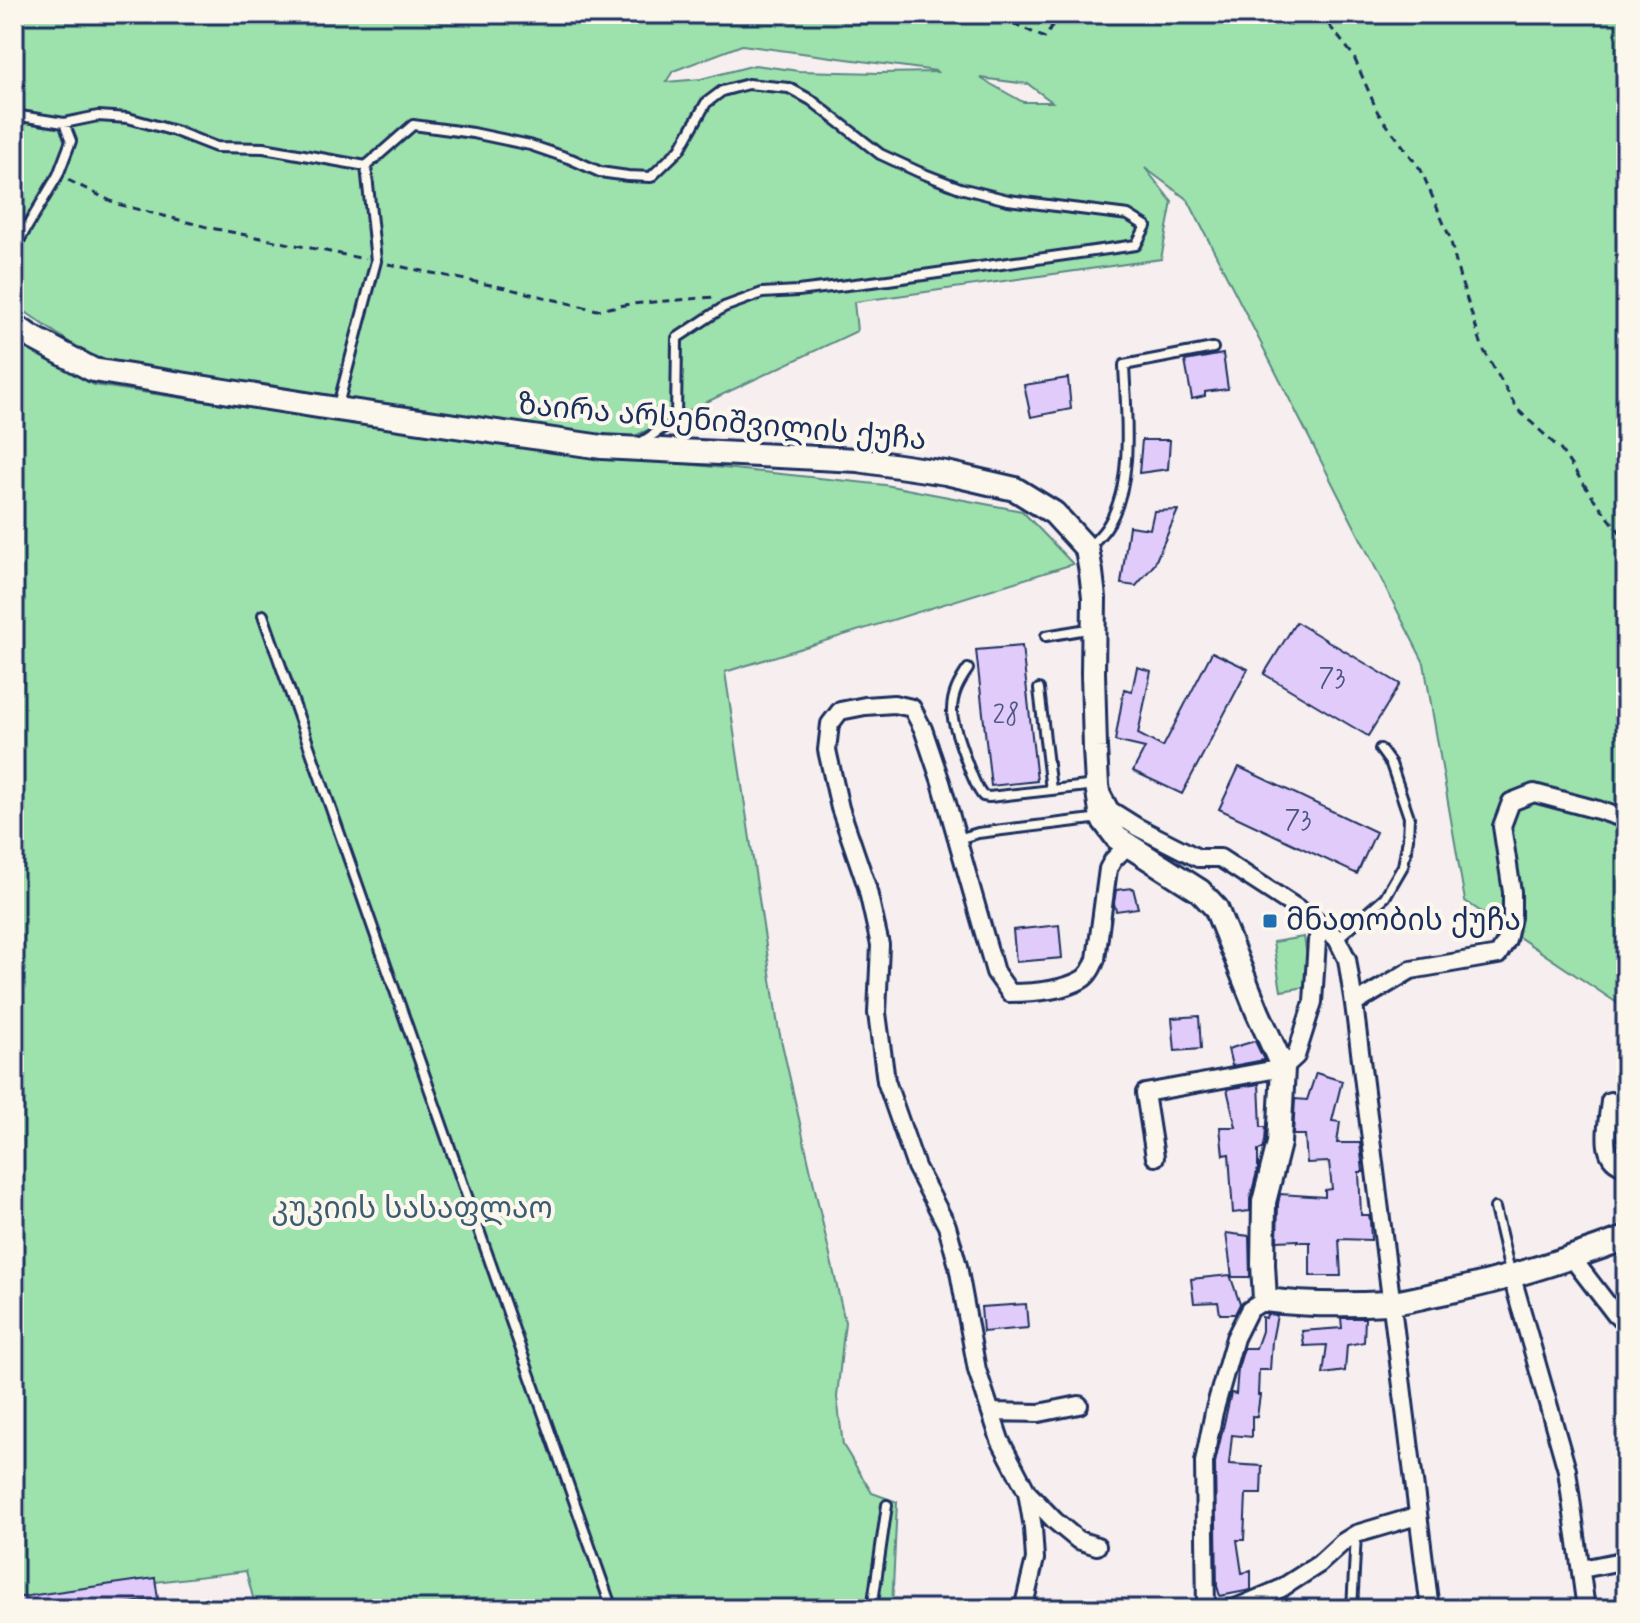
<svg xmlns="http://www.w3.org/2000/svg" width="1640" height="1623" font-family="Mynerve,'Noto Sans Georgian',sans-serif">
<rect width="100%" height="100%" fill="#f6eeef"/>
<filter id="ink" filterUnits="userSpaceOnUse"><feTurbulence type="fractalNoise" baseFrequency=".0125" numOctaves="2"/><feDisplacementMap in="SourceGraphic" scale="16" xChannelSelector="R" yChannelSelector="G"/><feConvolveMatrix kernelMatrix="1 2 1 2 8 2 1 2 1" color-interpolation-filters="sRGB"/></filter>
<g filter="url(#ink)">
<path fill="#9de1ac" stroke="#5c8885" stroke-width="2" fill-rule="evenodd" d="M14,14H1626V1009L1465,901L1424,663L1188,200L1145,168L1172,202L1161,259L854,302L857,331L618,444L95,360L14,304ZM742,45L936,71L937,72L879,73L799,71L755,65L701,79L666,82L673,71ZM980,78L1028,84L1052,102H1023Z
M14,337L94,385L358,424L695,465L885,485L1022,511L1073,564L725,672L778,1026L845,1322L837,1397L843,1445L872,1493L897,1502L892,1609H256L246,1571L14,1599Z
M1304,937L1312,986L1281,991L1273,942Z"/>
<path fill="#e1cbfb" stroke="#1b2f5e" stroke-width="2" d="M1223,354L1228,389L1205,392V396L1192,399L1185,361Z
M1068,378L1071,409L1031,417L1024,385Z
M1142,440H1170L1168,469L1139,473Z
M1178,510L1154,565L1136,586L1121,584L1129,526L1150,529L1154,511Z
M1296,622L1400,684L1368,736L1264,674Z
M1022,646L1037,781L991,786L976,650Z
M1212,652L1248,669L1182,794L1133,771L1145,748L1115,741L1124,689L1132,691L1137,667L1151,671L1138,734L1163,747Z
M1239,767L1376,832L1357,874L1219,809Z
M1133,888L1138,908L1116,911L1114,903L1116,890Z
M1059,925L1062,958L1016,962L1013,930Z
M1199,1016L1201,1049L1175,1051L1172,1018Z
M1255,1041L1264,1060L1232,1066L1228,1049Z
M1316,1073L1342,1081L1332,1121L1340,1122L1337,1143H1360L1363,1172H1359L1361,1215H1369L1370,1220L1371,1240L1339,1239L1341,1276H1310V1242H1298V1240L1277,1241L1278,1204L1280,1194L1325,1197V1190L1332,1189L1329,1162L1307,1163L1305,1135H1293L1295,1099L1307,1100Z
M1259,1084L1261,1127H1266L1265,1141L1263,1149L1258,1150V1168L1250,1199V1211L1233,1213L1229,1154L1223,1155L1220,1127H1236L1227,1089Z
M1226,1233L1249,1236L1250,1277H1232Z
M1230,1275L1240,1304L1235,1314H1220L1218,1302L1194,1303L1191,1279Z
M1026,1304L1028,1328L983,1332L981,1307Z
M1267,1314L1277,1315L1272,1341L1270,1370H1259L1258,1395H1260L1257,1417L1252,1416V1437L1232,1435L1229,1464L1262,1466L1261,1494H1246L1244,1540H1237L1242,1573L1251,1571V1590L1220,1596L1217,1586L1215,1463L1231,1393L1236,1394L1238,1368L1244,1348H1256L1262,1331V1317L1266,1318Z
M1341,1318H1365L1364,1342L1347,1345L1345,1371L1323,1374L1327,1345L1304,1346L1302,1331L1342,1328Z
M155,1578L158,1599L90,1609H14V1598Z"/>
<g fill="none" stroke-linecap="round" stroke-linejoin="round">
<g stroke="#1b2f5e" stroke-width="14">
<path id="lane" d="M14,115L64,123L98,116L128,118L175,131L216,147L264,148L366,166
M14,249L58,175L71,141L64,123
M337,409L376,261L366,166L413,125L473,133L530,145L571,159L600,172L628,176L651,177L680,149L706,103L722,91L748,84L789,88L811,100L880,154L919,172L960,188L1008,200L1128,215L1146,226L1136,245L888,280L798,291L762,293L724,307L677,338L676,420L640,443
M1089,547C1095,541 1101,535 1106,528C1135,486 1126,413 1124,365L1213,348
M263,615L612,1609
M1046,636L1093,628
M968,669C959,682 952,694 952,711C952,724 974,787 983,796L989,797L1096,785
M1039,689L1051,790
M958,839L978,833L1101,818
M1337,939L1385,897L1403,866L1408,839L1409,817L1391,764L1380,749
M1495,1208L1511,1276
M872,1609L887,1505
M1352,1609L1356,1534"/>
</g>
<g stroke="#1b2f5e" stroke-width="22">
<path id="street" d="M1101,793L1110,810L1137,827L1198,858H1220L1323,925L1337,939L1347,959L1354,1004L1430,1609
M1354,1004L1411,970L1498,955L1507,940L1512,917V892L1502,826L1511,802L1534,793L1598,810L1622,818L1626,823
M1610,1101C1608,1123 1597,1161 1626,1166
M1155,1157L1145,1093L1283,1068L1296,1056L1313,1002L1317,941L1323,925
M1572,1258L1615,1314L1626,1324
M1512,1277L1567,1470L1586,1609
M991,1412L1039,1413L1079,1405
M1027,1492L1055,1521L1078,1540L1097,1546
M1582,1569L1626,1560
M1023,1609L1035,1559L1033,1528L1027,1492L1000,1440L977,1370L958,1266L947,1226L916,1167L886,1081L877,1013L880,945L867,887L840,808L827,750L830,724L840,711L865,706L894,704L912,708L923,729L941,782L995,972L1010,993C1032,993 1061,991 1081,980C1089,976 1093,967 1096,959L1108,869L1113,860L1128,845
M1206,1609L1204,1462L1214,1412L1235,1338L1249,1310L1265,1300
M1233,1609L1280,1589L1319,1564L1343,1542L1356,1534L1417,1516"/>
</g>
<g stroke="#1b2f5e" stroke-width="28">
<path id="secondary" d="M14,325L28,335L93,370L337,409L602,447L858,460L946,473L1015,489L1054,513L1087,549L1091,572L1094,598L1093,672L1095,748L1097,785L1102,818L1117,838L1200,891L1216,908L1258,1013L1283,1068L1279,1143L1264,1202L1263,1264L1265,1300C1303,1305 1351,1305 1389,1303C1405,1302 1421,1297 1437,1294C1502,1281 1564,1261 1626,1238"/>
</g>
<path stroke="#1b2f5e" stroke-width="3" stroke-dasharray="8 6" stroke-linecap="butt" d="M1003,14L1008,21L1045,38L1059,14
M1320,14L1353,55L1378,113L1421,170L1450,238L1459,275L1483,349L1518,410L1560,449L1594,499L1626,540
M68,180L117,204L211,228L365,259
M388,264L510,289L597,310L630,304L714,297"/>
<use href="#lane" stroke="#fbf7ec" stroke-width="8"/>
<use href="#street" stroke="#fbf7ec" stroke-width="16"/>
<use href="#secondary" stroke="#fbf7ec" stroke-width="22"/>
</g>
</g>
<rect fill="#1f6fb2" stroke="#fbf7ec" stroke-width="3" x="1262" y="913" width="16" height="16" rx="4"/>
<g text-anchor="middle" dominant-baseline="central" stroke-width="8" stroke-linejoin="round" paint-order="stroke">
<g font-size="26" fill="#4c5685">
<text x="1332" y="679">73</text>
<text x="1006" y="716">28</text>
<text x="1298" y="821">73</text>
</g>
<g font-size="30" fill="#1b2f5e" stroke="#fbf7ec">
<text transform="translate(722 423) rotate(5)">ზაირა არსენიშვილის ქუჩა</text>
</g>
<g font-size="30" fill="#1b2f5e" stroke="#fbf7ec" text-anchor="start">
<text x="1286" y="921">მნათობის ქუჩა</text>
</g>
<g font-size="30" fill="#3c5c72" stroke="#fbf7ec">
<text x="412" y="1209">კუკიის სასაფლაო</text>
</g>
</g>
<rect width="1640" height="1623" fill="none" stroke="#fbf7ec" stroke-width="48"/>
<rect x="24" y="24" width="1592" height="1575" fill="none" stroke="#1b2f5e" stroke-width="3" filter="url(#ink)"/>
</svg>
